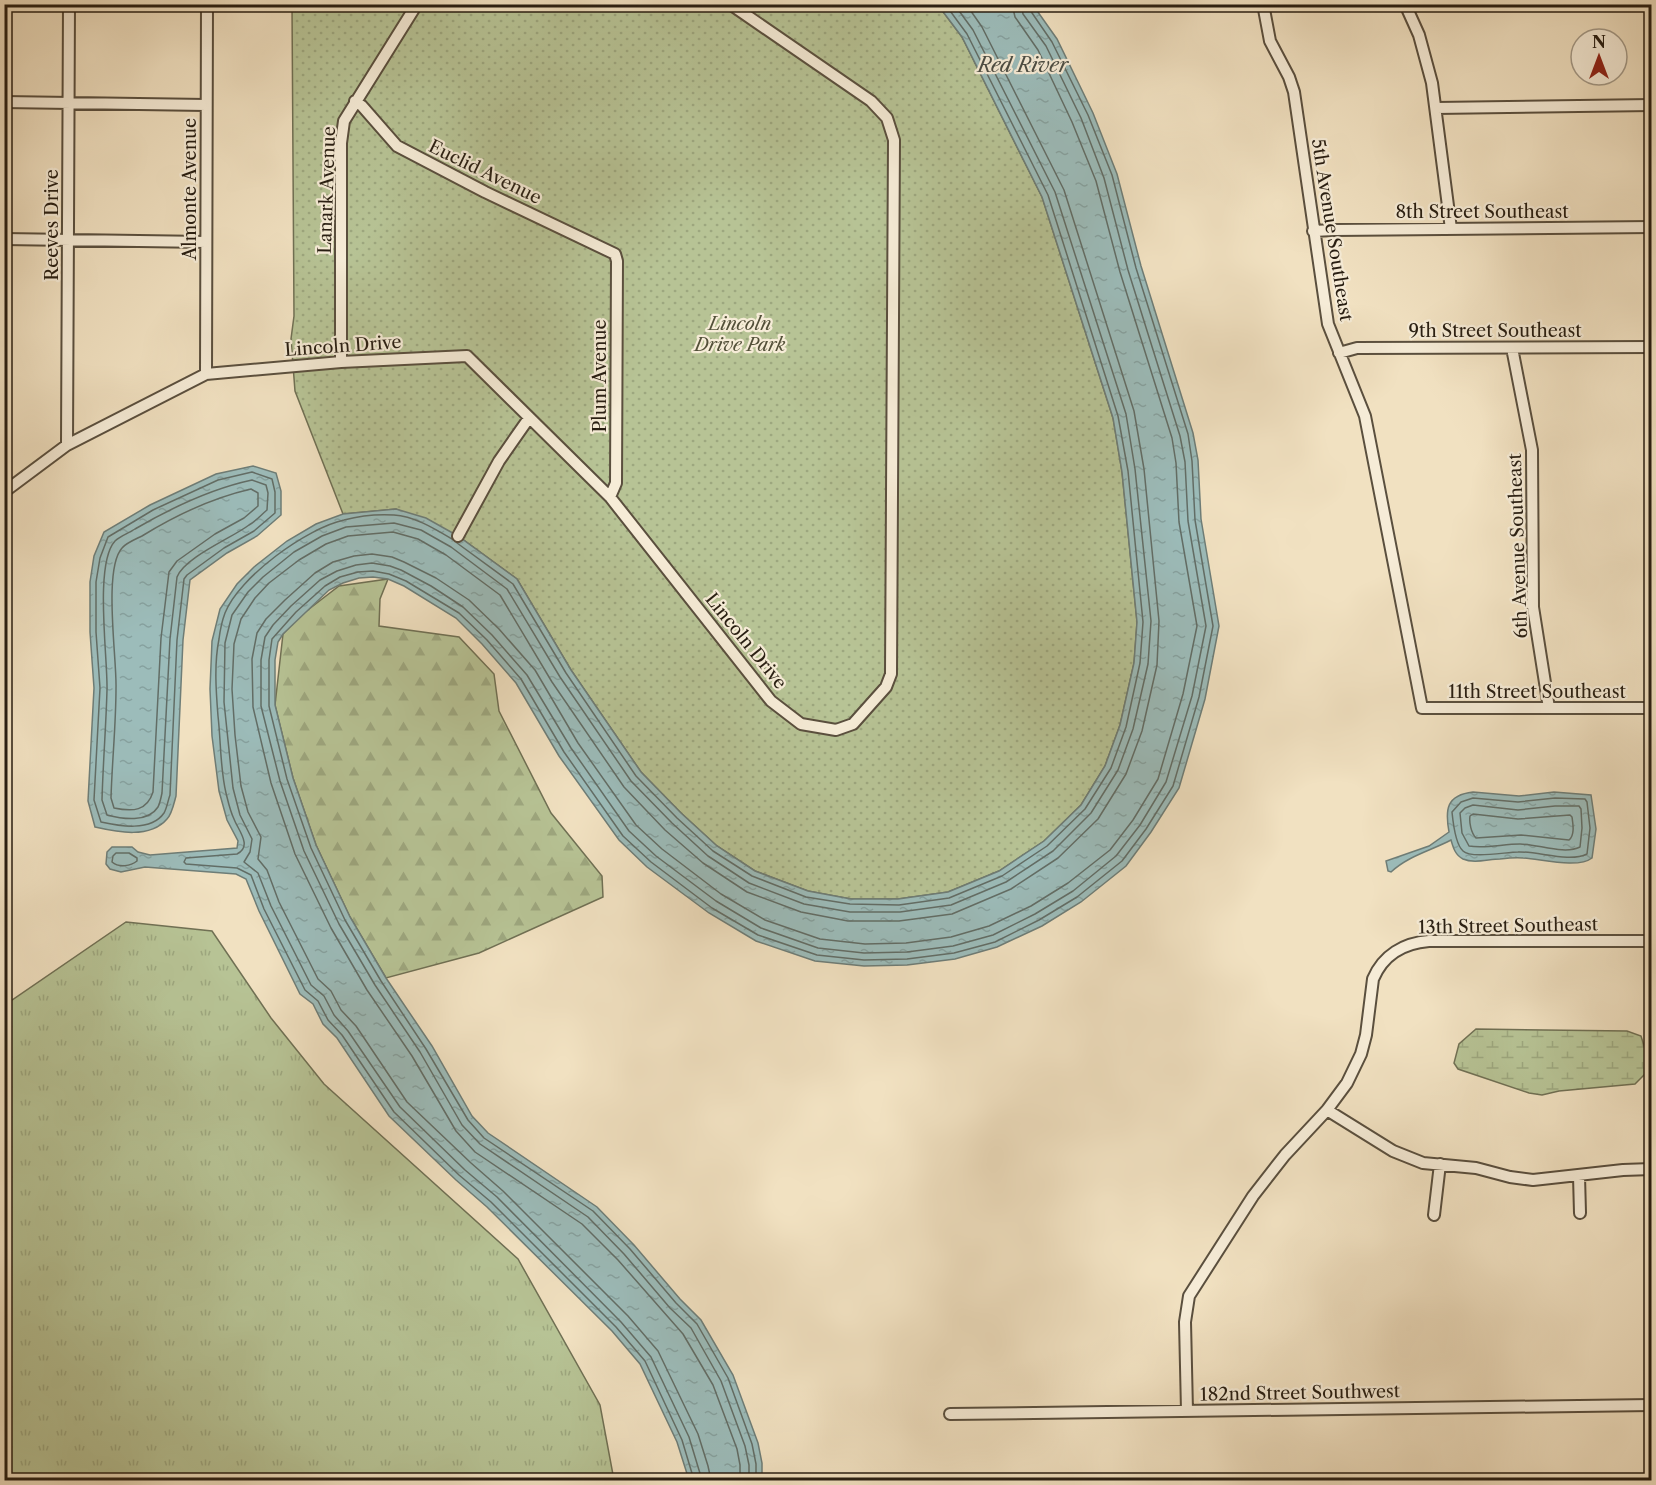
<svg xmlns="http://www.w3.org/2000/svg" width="1656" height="1485" font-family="'Libre Caslon Text',serif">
<defs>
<pattern id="grass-tufts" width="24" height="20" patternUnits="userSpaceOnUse" patternTransform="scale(1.5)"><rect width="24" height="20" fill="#b7c395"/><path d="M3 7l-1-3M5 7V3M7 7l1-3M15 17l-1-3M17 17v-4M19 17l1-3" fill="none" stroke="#9da77f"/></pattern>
<pattern id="forest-firs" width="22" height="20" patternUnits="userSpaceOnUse" patternTransform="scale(1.5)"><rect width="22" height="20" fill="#b7c395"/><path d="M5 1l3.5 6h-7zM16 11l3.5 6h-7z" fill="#9da77f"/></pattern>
<pattern id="wetland-marsh" width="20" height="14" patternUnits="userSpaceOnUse" patternTransform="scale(1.5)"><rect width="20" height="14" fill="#b7c395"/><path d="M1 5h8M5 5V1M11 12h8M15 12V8" fill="none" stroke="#9da77f"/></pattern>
<pattern id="park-dots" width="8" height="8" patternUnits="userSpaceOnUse" patternTransform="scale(1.5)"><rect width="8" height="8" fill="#b7c395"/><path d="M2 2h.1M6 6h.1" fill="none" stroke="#9da77f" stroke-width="1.8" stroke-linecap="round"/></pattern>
<pattern id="water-ripples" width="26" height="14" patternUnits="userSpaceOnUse" patternTransform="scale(1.5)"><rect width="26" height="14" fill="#9cbcba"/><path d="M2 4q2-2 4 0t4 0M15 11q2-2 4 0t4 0" fill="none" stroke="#86a19f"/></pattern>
</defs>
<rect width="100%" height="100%" fill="#f1e1c1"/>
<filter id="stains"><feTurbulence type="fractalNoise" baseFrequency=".00333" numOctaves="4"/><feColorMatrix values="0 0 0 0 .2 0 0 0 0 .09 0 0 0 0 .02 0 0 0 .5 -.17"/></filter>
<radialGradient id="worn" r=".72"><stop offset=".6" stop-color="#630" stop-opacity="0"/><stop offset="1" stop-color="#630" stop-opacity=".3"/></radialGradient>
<path fill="url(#grass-tufts)" stroke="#707054" stroke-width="1.5" d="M126,922L212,931L271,1018L324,1084L518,1259L600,1405L614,1480H5V1005Z"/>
<path fill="url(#forest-firs)" stroke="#707054" stroke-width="1.5" d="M388,579L380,599L379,626L459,637L494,674L499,711L551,813L602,876L603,897L479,953L386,978L350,917L316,845L293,778L275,705L283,634L300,616L339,586Z"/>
<path fill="url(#wetland-marsh)" stroke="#707054" stroke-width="1.5" d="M1476,1029L1627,1031L1641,1036L1646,1052L1645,1074L1635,1084L1559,1091L1542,1095L1529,1093L1458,1069L1454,1063L1459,1044Z"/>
<path fill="url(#park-dots)" stroke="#707054" stroke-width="1.5" d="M292,5H938L962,37L1042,197L1113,418L1122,472L1137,622L1134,663L1120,725L1105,766L1081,805L1044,841L999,871L948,892L898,899H851L808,891L755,871L717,846L681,813L641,772L571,670L517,579L458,536L396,509L343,514L295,391L291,339L294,316Z"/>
<path fill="url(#water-ripples)" stroke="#6e7d77" stroke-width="1.5" d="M938,5H1033L1057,39L1093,113L1117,174L1141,266L1193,433L1198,460L1201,519L1219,626L1205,699L1179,788L1151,832L1126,866L1081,902L1042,926L997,947L955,959L907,965L864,966L815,961L756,941L709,913L647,867L619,840L559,756L516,683L482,644L456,618L404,586L388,579L373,577L359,578L343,583L329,590L283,634L278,642L275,660V705L293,778L316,845L350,917L386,978L432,1046L472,1116L488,1133L597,1207L634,1245L680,1299L701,1320L733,1375L758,1443L762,1463V1480H689L677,1442L640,1364L612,1331L487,1207L456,1180L389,1116L337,1038L323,1024L313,1004L300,994L259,911L246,879L236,874L145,867L121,872L110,869L106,864L107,852L112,847H132L138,852L150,855L237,848L238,841L227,820L219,791L212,736L210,689L212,641L220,609L237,584L254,567L287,541L316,524L343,514L396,509L426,518L458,536L517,579L571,670L641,772L681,813L717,846L755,871L808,891L851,899H898L948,892L999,871L1044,841L1081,805L1105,766L1120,725L1134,663L1137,622L1122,472L1113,418L1042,197L962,37Z
M253,466L276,473L281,491V515L257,536L227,553L190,580L183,640L176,796C174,803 172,814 167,819C150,839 117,832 95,827L88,801L94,688L90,632V582L94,556L104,532L150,505L216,474Z
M1473,792L1519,796L1554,792L1591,795L1596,829L1592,858C1578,869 1541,859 1523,858C1516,857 1508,858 1500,859C1489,859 1474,864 1463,859C1455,855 1453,847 1451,840C1430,851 1408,856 1391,872L1388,871L1386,861L1429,846L1449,832C1445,810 1446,795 1473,792Z"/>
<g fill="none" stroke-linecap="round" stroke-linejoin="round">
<path stroke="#626d66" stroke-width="1.5" d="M252,472L272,479L275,492V513L254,531L224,548L187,575L184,579L177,640L170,795C168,800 167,808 164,813C151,832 119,826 101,822L94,800L100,688L96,632V582L100,558L108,537L153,510L218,480Z
M252,480L266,485L268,493L267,510C261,515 256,521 249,525C232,538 185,557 177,577L170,639L162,793C161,798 160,803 158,807C148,823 122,819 107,815L102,800C103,763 106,727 107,690C108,659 94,564 115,541C120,536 129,533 135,529C171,508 210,489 252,480Z
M251,489L258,493V506L244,518L215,534L177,561L169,572L161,638L153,792C147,811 133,812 114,808L111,798C112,762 116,725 116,688C117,659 103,569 122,548C126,543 136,539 142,536C176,515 212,498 251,489Z
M452,539C435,529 414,516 394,515C379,514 359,516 344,520C307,528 239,577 225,613C222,621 220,631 219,639C214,664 216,691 218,716C221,742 220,768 226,793C228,801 230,811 234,819C238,830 253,846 237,854L186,858L184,862L186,864L237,868L251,875L264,909L305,990L318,1001L328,1020L342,1035L394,1112L459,1175L491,1202L616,1327L645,1361L682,1440L694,1480
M457,543L513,584L566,673L636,776L677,818L713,851L752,876L806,897L850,904L899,905L949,898L1002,876L1047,846L1085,809L1111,768L1126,727L1140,663L1143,622L1128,471L1118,416L1048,195L967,34L945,4
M1473,798L1518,802L1555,798L1585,799L1587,802L1590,828L1587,854C1569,863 1538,851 1518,852C1506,852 1471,859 1463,851C1455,844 1453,822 1452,812L1461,802Z
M1473,805L1518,810L1555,806H1579L1581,809L1582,828L1580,847C1564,855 1538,844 1520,844C1503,844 1485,849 1469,846L1462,833L1460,813L1465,808Z
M1473,814L1518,819L1570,815L1572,817C1573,824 1575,835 1569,840L1521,835L1476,838C1471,833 1469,822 1470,816Z
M116,853H129L137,858V861C131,866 119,868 112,862L113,856Z
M702,1480L689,1437L651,1357L621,1322L497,1197L465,1170L400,1107L348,1031L334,1015L324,996L311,985L271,906L258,873L244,862L250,852L252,839L240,815L233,788L224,702L225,643L232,615L248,592L263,577L294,552L322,536L346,527L394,523L421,530L451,547L507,589L560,677L631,781L672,823L708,856L749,883L804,904L850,912H900L951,905L1006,882L1053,851L1091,813L1118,770L1133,729L1148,664L1151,621L1135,469L1126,414L1055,192L973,30L954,4
M711,1480L708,1466L698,1434L658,1351L628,1316L503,1191L471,1163L407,1102L356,1026L341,1010L331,991L318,979L279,902L267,870L258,859L261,837L248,812L241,786L235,735L232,689L234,644L241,619L255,598L269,583L299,560L326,544L348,536L393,532L418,539L446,555L500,595L552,682L624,787L665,830L703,863L747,892L801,912L848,921H899L952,914L1011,889L1058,858L1098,819L1126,774L1142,731L1157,665L1159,621L1144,469L1134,411L1064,190L982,27L966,4
M740,1480V1465L737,1449L713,1385L683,1334L618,1260L582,1224L475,1152L456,1131L412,1056L367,990L331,928L295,854L271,783L253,707L252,659L257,633L266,619L285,600L315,573L333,562L354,556L372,554L392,557L404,562L436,578L469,600L499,629L535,670L578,743L636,825L662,849L721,894L765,920L820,939L865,944L906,943L951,937L989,926L1031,906L1068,883L1110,850L1133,820L1158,779L1183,694L1197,626L1179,522L1176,463L1172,438L1120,272L1096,181L1072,122L1038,50L1015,17L1012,4
M749,1480V1465L745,1446L721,1381L691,1328L670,1308L624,1254L588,1217L480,1144L462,1125L420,1052L375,985L339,924L304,851L280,781L261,706V660L265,637L273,625L291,606L320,580L337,571L356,565L372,563L390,566L401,570L431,586L463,607L492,635L527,675L571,748L629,831L656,856L716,901L761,928L818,948L864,953L907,952L953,946L993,935L1035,914L1073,891L1116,856L1140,825L1166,782L1192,696L1206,626L1188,521L1185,462L1180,436L1128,270L1104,178L1081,118L1046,46L1023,14L1021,4
M756,1480V1464L752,1444L728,1378L697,1324L676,1303L630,1249L593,1211L484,1138L468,1120L426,1049L381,981L345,920L311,848L287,779L269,706V660L272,639L296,612L325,586L340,577L358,572L373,571L389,574L406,581L459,613L487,640L521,679L564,752L623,836L651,862L712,908L758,935L817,955L864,960L907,959L954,953L995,942L1039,920L1077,897L1122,861L1146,829L1173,786L1199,697L1213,626L1195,520L1192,461L1188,434L1136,268L1112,175L1088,115L1052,42L1030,10L1029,4"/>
<g stroke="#5a4f3e" stroke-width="14">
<path id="minor" d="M1263,4L1270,41L1289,77L1294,92L1328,324L1365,416L1422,708H1652
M1405,4L1419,35L1432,83L1451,229
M355,101L362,106L397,146L485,192L615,254L617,261L616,483L610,497
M4,102L206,105
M1436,108L1652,105
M1313,231L1334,230L1652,227
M4,239L206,242
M1512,348L1532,450L1533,607L1549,708
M1339,353L1357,348L1652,347
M341,362V143L344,121L417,4
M206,374L207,4
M67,445L69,4
M4,492L67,445L206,374L341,362L467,356L610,497L771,701L801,724L836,730L853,724L886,687L891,674L894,140L887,118L871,101L730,4
M458,536L499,461L529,418
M1327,1110L1393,1151L1423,1163L1476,1168L1510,1177L1533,1180L1623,1170L1652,1169
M1579,1176L1580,1213
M1434,1215L1440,1164
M1187,1411L1185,1322L1189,1296L1253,1196L1285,1155L1327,1110L1347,1083L1361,1054L1366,1035L1373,979C1383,955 1404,943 1429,941H1652
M950,1414L1652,1405"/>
</g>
<use href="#minor" stroke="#f6ecd7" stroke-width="10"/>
</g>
<g text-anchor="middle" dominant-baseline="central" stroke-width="4.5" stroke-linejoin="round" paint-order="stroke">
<g font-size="18" fill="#281e12" stroke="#f6ecd7">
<text transform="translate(485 172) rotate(26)">Euclid Avenue</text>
<text transform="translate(190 189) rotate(-90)">Almonte Avenue</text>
<text transform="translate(327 190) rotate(-88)">Lanark Avenue</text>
<text x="1482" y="212">8th Street Southeast</text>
<text transform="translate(52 225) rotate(-90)">Reeves Drive</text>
<text transform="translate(1332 230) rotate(81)">5th Avenue Southeast</text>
<text x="1495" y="331">9th Street Southeast</text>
<text transform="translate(343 346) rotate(-4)">Lincoln Drive</text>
<text transform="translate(600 376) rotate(-90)">Plum Avenue</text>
<text transform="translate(1518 546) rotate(-92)">6th Avenue Southeast</text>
<text transform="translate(746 641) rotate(51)">Lincoln Drive</text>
<text x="1537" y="692">11th Street Southeast</text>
<text transform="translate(1508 926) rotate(-1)">13th Street Southeast</text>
<text transform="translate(1300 1393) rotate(-1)">182nd Street Southwest</text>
</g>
<g font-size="18" font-style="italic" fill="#535039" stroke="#f6ecd7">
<text x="740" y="324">Lincoln<tspan x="740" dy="21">Drive Park</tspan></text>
</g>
<g font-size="20" font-style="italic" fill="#4b4d44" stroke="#f6ecd7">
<text x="1023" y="65">Red River</text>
</g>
</g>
<rect width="1656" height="1485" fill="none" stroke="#f1e1c1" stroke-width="24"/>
<rect x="6" y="6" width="1644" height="1473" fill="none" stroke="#281e12" stroke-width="3"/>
<rect x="12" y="12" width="1632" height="1461" fill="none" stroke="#281e12" stroke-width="1.5"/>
<g transform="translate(1599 57)"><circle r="28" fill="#f6ecd7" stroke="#a49a88" stroke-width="1.5"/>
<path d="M0-4.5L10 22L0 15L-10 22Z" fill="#8f2418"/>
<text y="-9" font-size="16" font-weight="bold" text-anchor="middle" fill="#281e12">N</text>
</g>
<rect width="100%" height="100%" filter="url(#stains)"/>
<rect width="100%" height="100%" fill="url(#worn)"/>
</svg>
